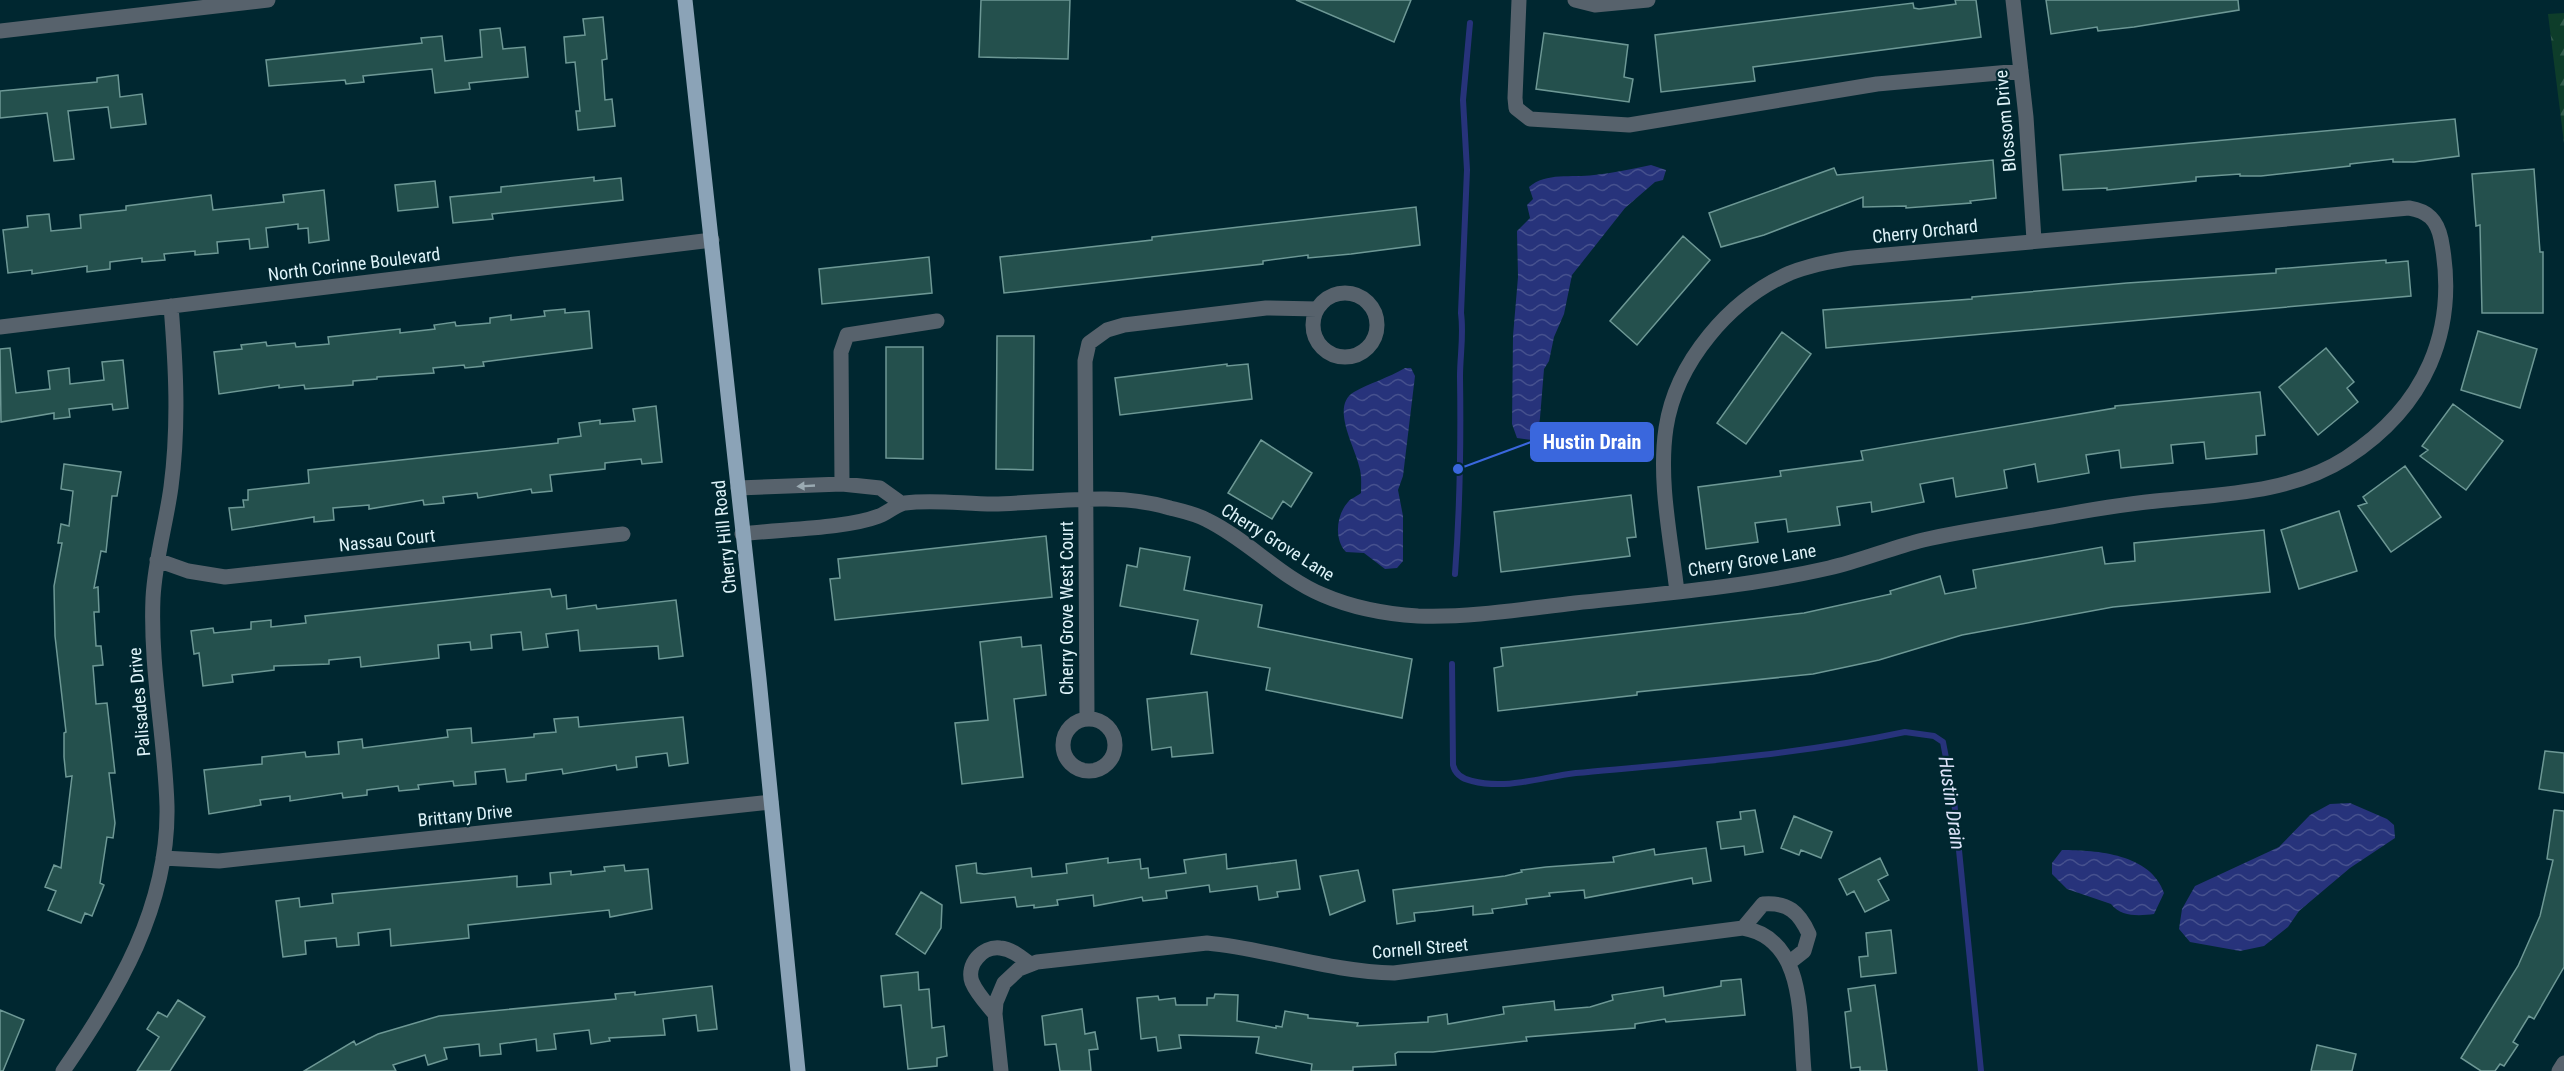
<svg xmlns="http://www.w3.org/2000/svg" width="2564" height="1071" font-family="'Roboto Condensed',sans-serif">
<defs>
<pattern id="forest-firs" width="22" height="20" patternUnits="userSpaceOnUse" patternTransform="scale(1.5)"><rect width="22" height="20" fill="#0e3d2a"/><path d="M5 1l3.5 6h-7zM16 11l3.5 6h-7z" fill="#315a4a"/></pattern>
<pattern id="water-waves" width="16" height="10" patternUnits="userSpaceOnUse" patternTransform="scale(1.5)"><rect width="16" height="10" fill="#27337b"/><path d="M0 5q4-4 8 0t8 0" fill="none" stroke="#46518e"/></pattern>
</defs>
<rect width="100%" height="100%" fill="#002730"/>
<path fill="url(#forest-firs)" d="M2564,13V143L2548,14Z"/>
<path fill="url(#water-waves)" d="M1651,165L1666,170L1663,180L1655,182L1625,208L1572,275L1564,314L1554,337L1549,361L1544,369L1540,418L1538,432L1532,440L1517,438L1512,424L1513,336L1518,277L1517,231L1530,218L1527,205L1533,199L1529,187C1546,172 1572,178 1594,175C1613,173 1632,169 1651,165Z
M1405,368H1411L1415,376L1403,476L1398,490L1403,516V561L1397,568L1385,569L1364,553L1346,552C1334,540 1336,515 1348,502C1351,498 1358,496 1361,493C1361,484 1362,475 1359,466C1355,447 1330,406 1354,392C1370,383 1388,378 1405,368Z
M2350,803L2387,819L2394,825L2395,838L2350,868L2299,911L2288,927L2264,946L2240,951L2190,942L2179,929L2182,909L2195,886L2279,847L2310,815L2330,804Z
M2062,850C2097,850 2151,854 2164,893L2154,914C2139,916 2121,917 2111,904L2067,889L2052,874V863Z"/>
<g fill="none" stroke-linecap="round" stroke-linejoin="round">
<path stroke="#27337b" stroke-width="6" d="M1455,574C1460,508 1461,442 1460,377C1460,355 1464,335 1461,313L1467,170L1463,100L1470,23
M1452,664L1453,765C1455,774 1463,779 1472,781C1507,790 1542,777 1576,773C1686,763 1797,755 1905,732L1934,736L1943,742L1954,800L1981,1071"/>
</g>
<path fill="#24504d" stroke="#6d9895" stroke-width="1.5" d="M981,0H1070L1068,59L979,57Z
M1296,0H1411L1394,42Z
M1955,0H1976L1981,37L1753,67L1755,81L1661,92L1655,35L1913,3L1914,8L1919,9L1956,4Z
M2046,0H2238L2239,10L2134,27L2098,31L2097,27L2051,34Z
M603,17L607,59L602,60L605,100L612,99L615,126L578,130L576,111H580L575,62L566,63L564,37L585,35L583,19Z
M500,28L503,49L525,47L528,77L469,83L470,89L435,93L432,69L363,76L364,82L346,84L345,80L269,86L266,60L422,43L421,38L442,36L445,61L482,57L480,30Z
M1544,33L1628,45L1624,77L1633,79L1629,102L1536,89Z
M118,75L120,97L142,94L146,124L111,128L108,107L68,111L74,159L54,161L47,113L0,118V91L97,82V78Z
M2455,119L2459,156L2414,162H2393V159L2350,164V166L2261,176H2240V174L2196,177V181L2107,190V188L2063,190L2060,155Z
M1993,160L1996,198L1970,201L1971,203L1906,208V206L1863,207V197L1764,235L1721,247L1709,213L1834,168L1837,175Z
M2534,169L2540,252H2543V313H2482L2480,225L2476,226L2472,174Z
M594,177V181L621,178L623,200L492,214L493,219L453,223L450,197L501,192V187Z
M435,181L438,207L398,211L395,185Z
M324,190L329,240L309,243L308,228L298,229V224L266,228L268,247L250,249L249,239L217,242L218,253L195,255V251L164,254L165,260L142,262V258L110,262V269L87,272V266L32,274V270L8,273L3,230L28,227L27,216L49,214L51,231L81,228L80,215L126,210V206L211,195L213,210L284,202L283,195Z
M1416,207L1420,245L1351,254L1308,258V255L1263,261V264L1004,293L1000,257L1152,240V237Z
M1683,236L1710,260L1637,345L1610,321Z
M929,257L932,293L822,304L819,269Z
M2386,260V263L2408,261L2411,296L1826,348L1823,310L1972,299V297L2127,283L2276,273V269Z
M565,309V313L589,311L592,348L483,362L484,366L465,368L464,365L433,368L434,373L377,377V379L353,381V385L305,389L304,385L279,388V385L219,394L214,352L242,349L241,345L266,342L267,346L295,343L296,347L329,344L328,337L400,329V333L435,329L434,325L455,322L456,326L490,323V318L511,315V320L545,316L544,311Z
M2478,331L2537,349L2520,408L2461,390Z
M1782,332L1811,354L1746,444L1717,423Z
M997,336H1034L1033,470L996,469Z
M886,347H923V459L886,458Z
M10,348L16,393L50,389L48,371L69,368L70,384L104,380L102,362L123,360L128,408L113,410L112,404L69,409L70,417L54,419V413L1,422L0,349Z
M2326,348L2354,382L2347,388L2358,402L2318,435L2279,387Z
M1227,364V366L1248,364L1252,399L1120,415L1115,378Z
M2260,392L2265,435L2256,436L2257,454L2206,459L2204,442L2171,445L2173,463L2121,468L2119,450L2086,455L2089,473L2038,482L2035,464L2004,470L2007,488L1956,497L1953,478L1920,484L1924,502L1872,512L1871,502L1837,507L1840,525L1788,532L1786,519L1755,523L1758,542L1706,549L1698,487L1781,476L1780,471L1863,460L1861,451L2115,408V406Z
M2453,404L2503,441L2466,490L2420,456L2428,450L2422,446Z
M656,406L662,462L642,464L641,459L605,463V469L550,475L552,491L532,493L531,489L478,498L477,493L443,497L444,503L424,505L423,500L369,509V505L333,508L334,520L314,522V517L232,530L229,508L244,507L243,500H248V490L309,483L308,470L558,443V439L581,436L579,423L600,420V424L635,421L633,409Z
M1261,440L1312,473L1291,507L1283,501L1272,519L1228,493Z
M64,464L121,472L117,496H112L106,552L101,551L94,588L98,587L99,612H94L96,646H101L103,665L93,666L96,704L107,703L115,773H109L115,823L113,838L107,837L100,883L104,885L92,916L85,913L81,923L48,910L56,891L45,887L54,865L61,868L72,776L66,777L64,757V733L66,732L55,636L54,586L62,543H58L61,524L69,526L73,491L61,489Z
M2405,466L2441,517L2391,552L2358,506L2367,503L2363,497Z
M1631,495L1636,537L1627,538L1630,556L1501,572L1494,512Z
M2339,511L2357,571L2299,589L2281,530Z
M2264,530L2270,592L2113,607L1962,635L1879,660L1813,674L1637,692V695L1498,711L1494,668L1503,666L1501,648L1804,613L1891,594L1890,591L1940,576L1945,594L1976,588L1973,570L2102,547L2105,564L2135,561L2134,543Z
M1046,536L1052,597L835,620L830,579L840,578L838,559Z
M1140,548L1190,557L1184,590L1262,605L1258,627L1412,659L1402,718L1266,690L1270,668L1191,654L1198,620L1120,606L1127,565L1137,567Z
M550,589L552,597L566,595L567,609L596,605L597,609L676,600L683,656L659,659L658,646L580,651L578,630L546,634L548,647L523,650L521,632L491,635L492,648L471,650L470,642L438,645L439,658L361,667L360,657L329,660V664L274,666V670L232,675L233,682L203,686L199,653L194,654L191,631L213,628L214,633L251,629V622L271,620V627L306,623L305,616Z
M1021,637L1022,647L1041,645L1046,695L1014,699L1023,777L962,784L955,723L988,720L980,642Z
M1207,692L1213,753L1172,757L1171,747L1152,750L1147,699Z
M578,717L579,727L683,717L688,763L669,766L667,753L636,757L637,767L617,770L616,765L563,774L562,769L526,774V780L507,782L505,769L475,772L476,784L454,786L453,781L418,785L419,789L399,791L398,786L367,790V795L343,798L342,793L290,801V796L260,800L261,805L209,814L204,770L262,764V757L305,752L306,757L339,754L338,742L362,739L363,748L448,737L447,730L471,728L472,743L534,737V734L556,732L554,719Z
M2545,751L2564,753V793L2539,789Z
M1755,810L1763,852L1745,855L1744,846L1721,849L1717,822L1741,819L1740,812Z
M2554,810L2564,811V967L2534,1019L2529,1016L2513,1042L2518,1045L2504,1066L2500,1064L2495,1071H2481L2461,1058L2518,966L2540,916L2553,860L2547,859Z
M1794,816L1832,832L1821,858L1801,850L1799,855L1781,848Z
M1706,848L1711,881L1693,884L1692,878L1585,898L1584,890L1549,893L1550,896L1526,899L1527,904L1492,909L1493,913L1473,915V906L1435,911L1414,913L1415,921L1397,924L1393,890L1505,876L1522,872L1521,870L1546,867L1614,862L1613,857L1654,849L1655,855Z
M1226,854L1227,869L1296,860L1300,889L1277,892L1278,897L1259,900L1257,886L1210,892L1209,885L1166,891L1167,898L1143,901L1142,897L1094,906L1093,895L1057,900L1058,905L1034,908V905L1017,907L1015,897L961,903L956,866L976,863L977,873L984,874L1031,868L1032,877L1067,873L1066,864L1108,858V863L1140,859L1141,869L1148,868L1149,878L1186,873L1184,860Z
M1880,858L1888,875L1878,880L1889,900L1865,912L1854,891L1847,895L1839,879Z
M624,865L625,871L648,869L652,909L610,917L609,910L468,925L469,938L391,946L390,929L358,933L359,945L337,947L336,938L305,941L306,954L283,957L276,901L299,898L300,907L333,903L332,894L517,876V887L551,884L550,873L571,871V875L605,871L604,867Z
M1358,870L1365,901L1330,915L1320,876Z
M921,892L942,905L941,928L925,954L896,934Z
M1891,930L1896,973L1861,977L1859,957L1868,956L1866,933Z
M918,972L919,990L929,989L932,1028L944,1026L947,1056L937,1058V1066L908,1069L901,1005L884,1007L881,976Z
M1741,979L1745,1015L1666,1022L1665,1019L1635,1024V1028L1526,1037L1527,1041L1433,1052H1398L1395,1054L1396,1065L1353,1067V1071H1311L1312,1064L1256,1053L1259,1037L1179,1035L1181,1048L1158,1051L1156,1037L1141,1039L1137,998L1158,996L1159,1000L1175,998L1176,1005H1207V998H1214L1215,994L1238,995L1237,1021L1276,1028V1026L1282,1027L1285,1011L1308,1015V1018L1358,1023L1357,1026L1428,1022V1017L1447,1014L1448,1024L1504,1014L1503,1007L1554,1001L1555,1010L1590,1007L1613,1000L1612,995L1663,987L1664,996L1721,986V981Z
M1875,985L1887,1071H1860V1067L1851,1068L1845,1012L1851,1011L1848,989Z
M712,986L717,1029L698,1031L696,1015L663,1019L665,1035L609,1038L610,1041L591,1044L589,1030L554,1034L556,1049L537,1051L536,1039L500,1044L501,1054L480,1056L479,1044L444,1048L447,1059L428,1065L425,1055L393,1065L396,1071H304L354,1041L356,1045L378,1034L439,1016L616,999L615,994L635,992V995Z
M178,1000L205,1017L170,1071H137L159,1037L147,1029L158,1012L167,1017Z
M1082,1009L1085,1034L1095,1032L1098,1049L1089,1050L1091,1071H1060L1056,1044L1045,1045L1042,1016Z
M0,1010L24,1020L3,1071H0Z
M2317,1045L2356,1054L2352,1071H2311Z"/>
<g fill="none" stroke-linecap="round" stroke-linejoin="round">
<path stroke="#57626c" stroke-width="15" d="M1519,0L1515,98L1516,108L1530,119L1629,125L1877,84L2021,71
M1575,0L1595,5L1648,0
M2013,0L2026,117L2034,240
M0,31L268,0
M1313 325a32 32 0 1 1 64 0a32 32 0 1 1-64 0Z
M0,327L712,240
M842,484L841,352L847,335L937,321
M738,488L842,484L880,488L901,503
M742,534C780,529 845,529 879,516C888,513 895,505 905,503C933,499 965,504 993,504C1052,503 1112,491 1170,508C1182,511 1196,514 1207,520C1248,540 1280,577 1323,595C1353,608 1386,614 1418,616C1470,618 1523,609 1575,603C1659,594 1746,587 1829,568C1860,561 1891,548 1923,540C1971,529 2020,523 2068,514C2101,508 2133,503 2166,500C2227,494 2293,492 2346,458C2425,407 2459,331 2441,239C2437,220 2428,211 2409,208L1852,258C1831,261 1810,265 1790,273C1730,299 1676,362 1666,428C1658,481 1671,539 1677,592
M157,560L188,571L225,577L623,534
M1087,718L1085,361L1089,343L1107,330L1124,325L1266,308L1317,309
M1063 745a26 26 0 1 1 52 0a26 26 0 1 1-52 0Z
M163,858L219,861L771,802
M1743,928L1763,904C1788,902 1799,912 1809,934L1804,951L1790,962
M995,1014C987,1004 977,994 972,982C966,965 982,946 1000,948C1012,949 1021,957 1030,964
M63,1071C118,992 169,906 167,806C165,737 150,668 153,598C155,560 166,524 171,487C179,426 176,367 171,306
M1001,1071L995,1014L996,1002L1004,983L1019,969L1037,962L1207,943C1270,949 1330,972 1394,973L1743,928C1807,939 1799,1021 1804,1071
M2559,1071L2564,1063"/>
<path stroke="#8ba3b7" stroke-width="15" d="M685,0L759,679L798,1071"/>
</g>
<defs><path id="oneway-solid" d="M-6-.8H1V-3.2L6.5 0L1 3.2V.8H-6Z" transform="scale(1.5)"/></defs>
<use fill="#9aaab2" href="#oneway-solid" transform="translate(806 486) rotate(177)"/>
<g text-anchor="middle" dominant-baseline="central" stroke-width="4.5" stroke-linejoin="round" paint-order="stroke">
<g font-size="18" fill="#def3f9" stroke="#002730">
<text transform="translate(2005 121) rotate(-95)">Blossom Drive</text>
<text transform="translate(1925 231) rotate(-6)">Cherry Orchard</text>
<text transform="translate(354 264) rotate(-7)">North Corinne Boulevard</text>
<text transform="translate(724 537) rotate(-96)">Cherry Hill Road</text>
<text transform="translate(387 540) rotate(-6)">Nassau Court</text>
<text transform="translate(1278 542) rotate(32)">Cherry Grove Lane</text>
<text transform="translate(1752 560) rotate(-9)">Cherry Grove Lane</text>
<text transform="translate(1066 608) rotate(-90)">Cherry Grove West Court</text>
<text transform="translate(139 702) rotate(-95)">Palisades Drive</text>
<text transform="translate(465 815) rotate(-6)">Brittany Drive</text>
<text transform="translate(1420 948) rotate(-5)">Cornell Street</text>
</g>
<g font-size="20" font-style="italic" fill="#dde4f9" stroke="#002730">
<text transform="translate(1952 803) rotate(82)">Hustin Drain</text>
</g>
</g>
<path fill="none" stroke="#3a67dd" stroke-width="2" d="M1458 469L1531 442"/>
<circle fill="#3a67dd" stroke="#002730" stroke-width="2" cx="1458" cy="469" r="6"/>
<rect fill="#3a67dd" stroke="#3a67dd" stroke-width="2" x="1531" y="423" width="122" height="38" rx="6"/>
<g font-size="20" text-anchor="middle" font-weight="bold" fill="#fff">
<text x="1592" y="449">Hustin Drain</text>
</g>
</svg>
